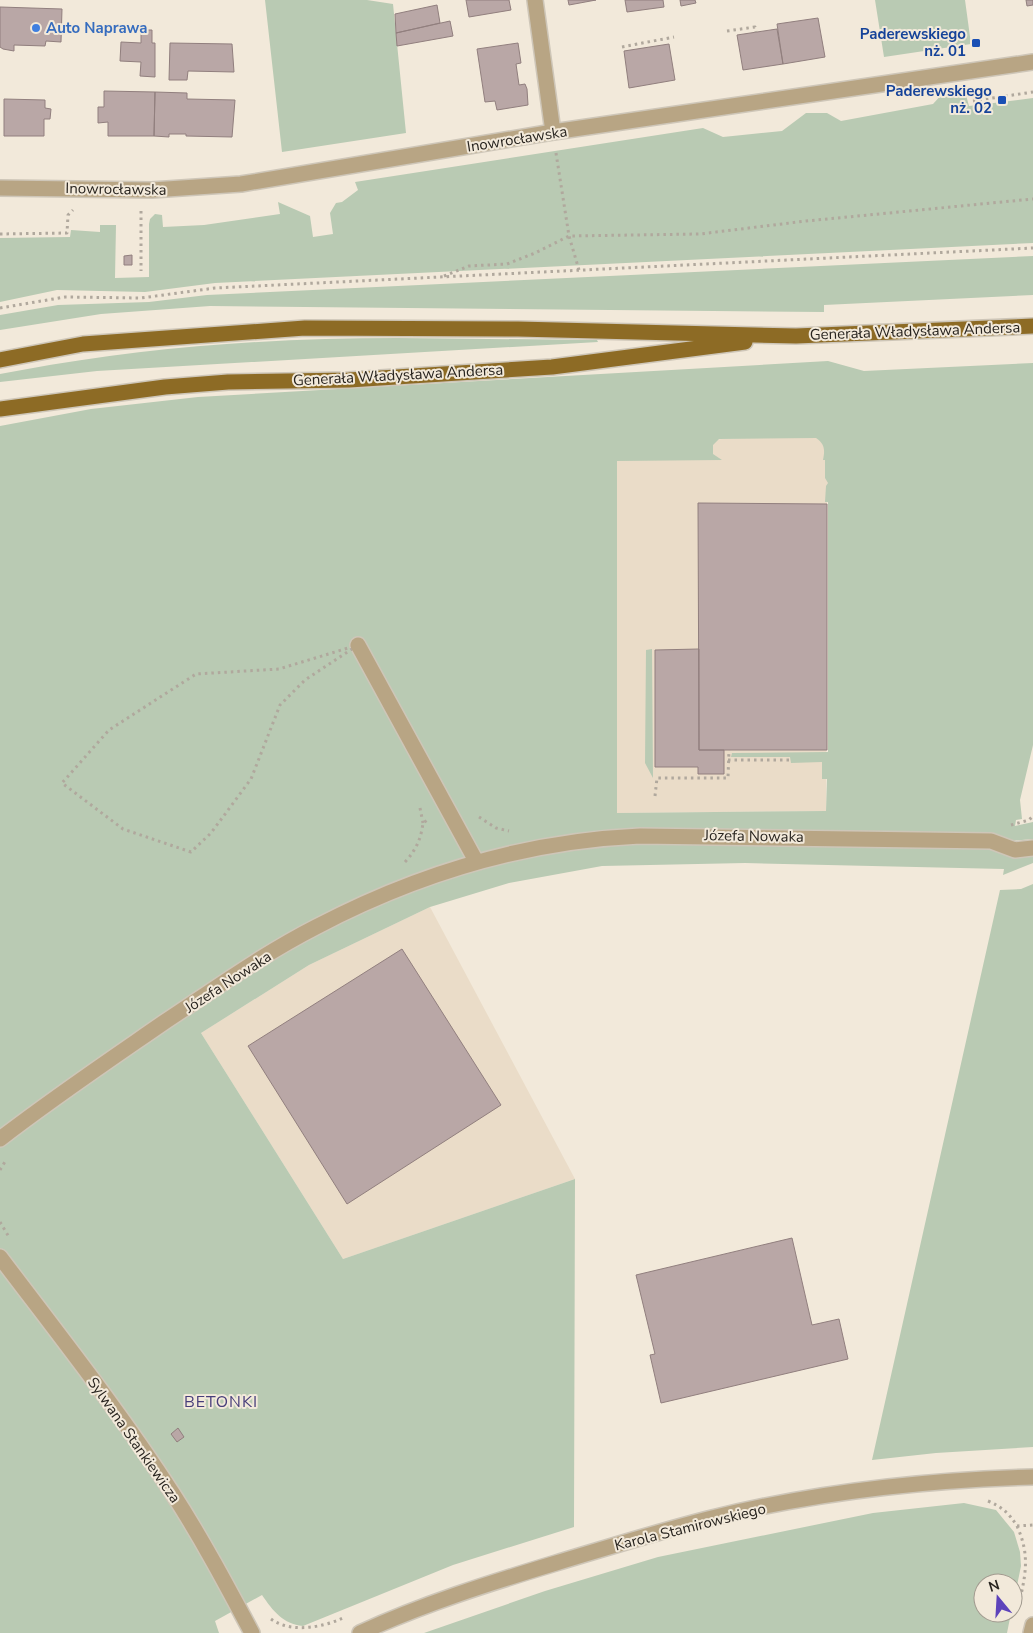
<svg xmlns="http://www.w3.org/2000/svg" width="1033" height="1633" font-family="'Nunito Sans',sans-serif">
<rect width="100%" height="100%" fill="#f2e9da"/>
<path fill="#eadcc8" d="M830,433L827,504L826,811L617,813V445Z
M430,907L575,1179L343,1259L201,1033L309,965Z"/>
<path fill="#b9cab3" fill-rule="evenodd" d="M265,0H367L393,4L406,133L282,152Z
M875,0H965L971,44L884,57Z
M944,92L966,95L969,106L1033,98V243L215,283L145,292L57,290L0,302V238L70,237L71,230L100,232V225H116L115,278L149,277V224L150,219L155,214L162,215L163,227L204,225L280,214L278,202L310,216L313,237L333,234L330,213L336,203L342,202L358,190L355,182L703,128L723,137L782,131L806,113H827L841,121L933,104Z
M1033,256V295L824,305V312L210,306L101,314L0,330V315L58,305L149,302L207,295Z
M397,338L597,340L598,342L97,371L0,382V374L22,370C146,347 271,338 397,338Z
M828,361L864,371L1033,363V745L1020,800L1022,819L1016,820L1015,826L1033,822V839L1011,841L1008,856L1033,857V863L1003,875L1004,869L745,863L602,866L509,883L430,907L309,965L201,1033L343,1259L575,1179L574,1527L453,1565L303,1626C283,1624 273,1611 262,1595L215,1621L219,1633H0V426L91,409L198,397ZM816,438C825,444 825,450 823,460H825V478L828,483L826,486L825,502H828V752L732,753L731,757H790L791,763L822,762V779H827L826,811L617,813V461L722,460L713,454V445L719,439Z
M652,649L653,778L645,763L646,650Z
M1033,884V1447L936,1453L872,1460L1000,890L1021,889Z
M964,1503L996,1510L1014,1532L1020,1552L1021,1566L1013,1605V1583H983V1613H1011L1007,1633H424L545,1591L658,1557L873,1513Z"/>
<path fill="#b9a7a6" stroke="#917f7e" d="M466,0H509L511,10L469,17Z
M568,0H596L569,5Z
M625,0H663L664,7L627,12Z
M680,0H695L696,3L681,6Z
M1026,0H1033V5L1027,6Z
M437,5L440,23L396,33L395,14Z
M0,7L62,9L61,42L46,41L45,46L14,45V51L3,49L0,47Z
M818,18L825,57L783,64L777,24Z
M450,21L453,36L397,46L396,33Z
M777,29L783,64L743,70L737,35Z
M141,30H152V43H155V77L140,76L141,62L120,61L121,42L141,43Z
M170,43L232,44L234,72L188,71L187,80H169Z
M518,43L521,63L516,64L519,85L525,84L527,89L528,105L497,110L495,101L485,102L477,49Z
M669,44L675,80L629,88L624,51Z
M104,91L155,92L154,136H108V122L98,123V107H104Z
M155,92L187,93V99L235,100L232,137L186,136V134H169V137L154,136Z
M4,99L45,100V108L51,109L50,119H44V136H4Z
M132,255V265H124V256Z
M698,503L827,504V750H699Z
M699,649V750H724V774H698V767H655V650Z
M402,949L501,1105L347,1204L248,1046Z
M792,1238L812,1325L839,1319L848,1359L661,1403L650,1355L655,1354L636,1275Z
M178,1428L184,1437L177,1442L171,1434Z"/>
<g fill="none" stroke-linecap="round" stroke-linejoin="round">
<g stroke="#cec6b8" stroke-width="18">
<path id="minor" d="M535,0L553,132
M0,188L152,190L241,184L553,132L1033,62
M358,645L476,861
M0,1139C53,1098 108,1061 163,1023C213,990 263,954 316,927C417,874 526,841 640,836L991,841L1015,850L1033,848
M0,1257C59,1335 120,1412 173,1494C202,1539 227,1586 252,1633
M360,1633C423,1604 490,1583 556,1563C606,1548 657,1532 708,1519C811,1493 927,1480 1033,1477
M1031,1633L1033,1625"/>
</g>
<g stroke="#cec6b8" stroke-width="18">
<path id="major" d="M0,360L83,344L305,328L518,329L796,336L1033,326
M0,409L165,387L228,382L349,380L552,367L745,342"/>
</g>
<path stroke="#b0a89d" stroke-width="3" stroke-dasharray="2.5 4" stroke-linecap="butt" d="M727,31L755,27L756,32
M622,47L674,37
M973,101L1033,92
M556,153L569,236L579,270
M141,211V271
M0,234L67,233L68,215L73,210
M444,276L469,266L507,264L535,253L569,236L700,234L806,221L1033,199
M0,308L65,297L141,298L215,288L1033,248
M358,645L305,680L280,705L251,779L211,833L191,852L123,829L62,783L109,730L196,674L279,669Z
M728,760H789
M655,796L657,778H728L729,750
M420,808L423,823
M479,817L496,828L509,831
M1011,825L1029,820L1033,816
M405,862C416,850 421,839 423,823L429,819
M0,1170L6,1160
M0,1222L9,1237
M988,1501C1002,1507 1009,1513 1017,1526L1033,1525
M1017,1526C1031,1557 1025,1577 1018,1608
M271,1619C290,1633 321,1628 343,1618"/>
<use href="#minor" stroke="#b8a584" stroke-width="15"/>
<use href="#major" stroke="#8d6b25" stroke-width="15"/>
</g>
<circle fill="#3f7fe0" stroke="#f2e9da" stroke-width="2" cx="36" cy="28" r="5"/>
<g fill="#1a4fb4" stroke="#f2e9da" stroke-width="2">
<rect x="971" y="38" width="10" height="10" rx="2.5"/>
<rect x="997" y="95" width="10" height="10" rx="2.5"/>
</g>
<g text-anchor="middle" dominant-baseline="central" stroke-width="4" stroke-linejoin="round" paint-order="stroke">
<g font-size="15" font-weight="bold" fill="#366cbe" stroke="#f2e9da" text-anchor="start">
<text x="46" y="28">Auto Naprawa</text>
</g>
<g font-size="15" font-weight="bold" fill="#164399" stroke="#f2e9da" text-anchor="end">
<text x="966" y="34">Paderewskiego<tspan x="966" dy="17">nż. 01</tspan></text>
<text x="992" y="91">Paderewskiego<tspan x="992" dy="17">nż. 02</tspan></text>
</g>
<g font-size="15" fill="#28241f" stroke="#f2e9da">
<text transform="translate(517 139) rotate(-9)">Inowrocławska</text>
<text transform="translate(116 189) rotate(1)">Inowrocławska</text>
<text transform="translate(915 331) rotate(-2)">Generała Władysława Andersa</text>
<text transform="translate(398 375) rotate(-3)">Generała Władysława Andersa</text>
<text transform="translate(754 836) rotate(1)">Józefa Nowaka</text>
<text transform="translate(228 982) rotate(-33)">Józefa Nowaka</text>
<text transform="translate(134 1440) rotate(55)">Sylwana Stankiewicza</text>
<text transform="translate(690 1527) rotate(-14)">Karola Stamirowskiego</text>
</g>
<g font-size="16" letter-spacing="1" fill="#463d7a" stroke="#f2e9da">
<text x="221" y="1402">BETONKI</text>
</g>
</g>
<g transform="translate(998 1598) rotate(342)"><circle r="24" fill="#f2e9da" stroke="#a19a8f"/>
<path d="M0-4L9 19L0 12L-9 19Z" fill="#5d43bb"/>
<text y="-8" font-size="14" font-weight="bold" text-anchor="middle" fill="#28241f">N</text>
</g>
</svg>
